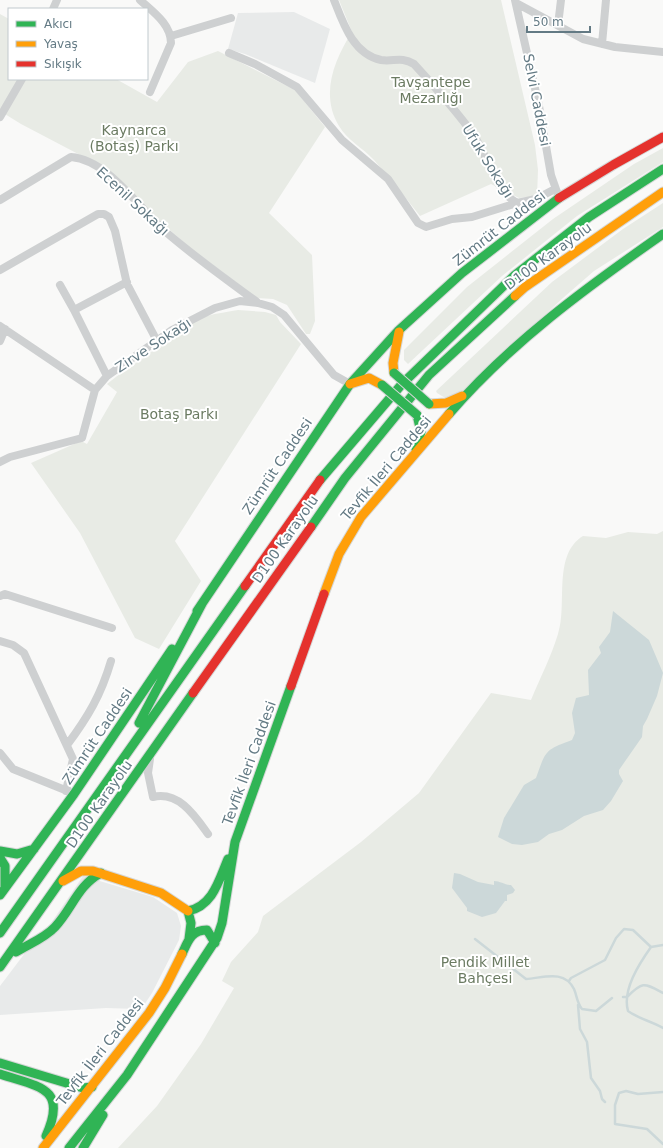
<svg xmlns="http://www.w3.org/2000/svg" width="663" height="1148" font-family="'DejaVu Sans',sans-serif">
<rect width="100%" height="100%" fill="#f9f9f8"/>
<path fill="#e8eaea" d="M294,12L330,29L315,83L245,54L228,49L238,13Z
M83,876L153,897L177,913L181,926L179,940L152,993L144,1005L137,1009L106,1008L0,1015V986L28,949L47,929Z"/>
<path fill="#e8ebe5" d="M339,0H501L535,145L538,170L537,196L519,198L491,184L420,216C405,197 390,178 374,160C363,148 347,140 339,126C320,95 334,60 352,32Z
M0,14L9,19V79H116L157,102L188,62L218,51L295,90L325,127L269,213L312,255L315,321L310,334H306L287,305L273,299L257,298L189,247L151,213L129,188L103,167L21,124L0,111Z
M663,148V162L577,216L502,276L408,364L404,360V350L467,287L553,219L634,164Z
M663,203V227L594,271L563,298L461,393L447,399L437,393L436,391L552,282L623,229Z
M238,310L265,312L276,315L280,322L301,344L175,541L201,581L159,649L135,638L80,533L31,463L81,441L87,444L117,392L107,384C119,374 132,366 145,357C164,342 184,324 207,316C217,313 228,312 238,310Z
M663,531V1148H118L157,1106L201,1044L234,988L222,981L231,962L258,932L263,916L361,842L419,793L491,693L531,700C540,678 551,657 558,634C568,605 552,555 583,536L606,538L628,532L657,534Z"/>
<path fill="#ccd8d9" d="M613,611L649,640L663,673L657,696L647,719L643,726L642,737L619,770V774L623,781L611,801L603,810L584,816L562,830L549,834L538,842L522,845L512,844L498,837L504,818L524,785L536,778C546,750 545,750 572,740L575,733L572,713L576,698L589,695L588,670L601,653L599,647L610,632Z
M454,873L460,874L478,882L494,885V881C500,881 505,885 511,885L515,890L513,893L507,895V901H505L496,913L482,917L467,911V908L452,888Z"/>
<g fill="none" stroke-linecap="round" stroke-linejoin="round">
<path stroke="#ccd8d9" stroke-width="2.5" d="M475,939L526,979C543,978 564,969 574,989C577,996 577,1003 582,1009L596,1011L612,998
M663,945L651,947C639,964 622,990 628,1011C639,1019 651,1021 663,1028
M569,981L571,978L605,960L616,938L624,929L633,930L651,947
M623,997H627C643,981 644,983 663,993
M578,1005L580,1029L587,1042L591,1078L600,1091L602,1099L605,1102
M663,1092L638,1094L626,1091L619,1093L615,1105V1124L647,1129L663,1144"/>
<g stroke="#d5d7d7" stroke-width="11">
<path id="fast" d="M449,414C510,343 587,287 663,234
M416,449L421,432L417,415
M320,480L402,384L515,275L589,217L663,169
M311,527L345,478L429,375L515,296
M197,611L350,384L399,330L462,273L559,198
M139,723L203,602
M0,851L17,854L34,849
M0,858L5,866V888
M0,895L74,794L172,649
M0,933L245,586
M189,939L191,923L188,911C213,906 219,880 228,859
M16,952C29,944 45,938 55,927C72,909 78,885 101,873
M182,954C188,941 191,930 207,930L215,943
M0,967L193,693
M0,1063L83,1088L92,1087
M0,1074C39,1087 68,1087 46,1136
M69,1148L127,1075L217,938L222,923L235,842L291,686
M83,1148L103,1115"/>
</g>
<g stroke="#d5d7d7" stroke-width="11">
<path id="slow" d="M515,296L525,287L663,192
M394,373L393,363L399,332
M350,384L369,378L382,385
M429,404L446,403L462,396
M324,594L339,554L361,517L449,414
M63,881L81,871H93L161,893L188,911
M43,1148L149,1013L165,988L182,954"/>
</g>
<g stroke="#d5d7d7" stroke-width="11">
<path id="jam" d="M559,198L613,165L663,137
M245,586L320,480
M291,686L324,594
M193,693L311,527"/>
</g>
<path stroke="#ced0d1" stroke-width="8" d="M140,0C153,12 171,24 171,43L150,92
M334,0C343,23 353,54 381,60C394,62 401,56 414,64C435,87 455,109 473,134C487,154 495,191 517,203L536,199L555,189
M515,0L539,106L551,175L557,192
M516,3L583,39L615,47L663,52
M53,9L57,0
M558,25L561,0
M171,36L231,18
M602,44L606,0
M229,53L255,64L297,87L342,140L388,179L418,223L426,227L452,219L472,217L517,203
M0,117L22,79
M0,200L71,157C109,160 140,210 167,233C196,258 227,280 257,302
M0,270L98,214H104L109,217L115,231L127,284L157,341
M60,285L74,310
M0,326L95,390
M0,341L5,329
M107,376L74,310L127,282
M0,462L10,457L82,438L95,390L107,376L172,330L215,308L240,301L258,303L272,307L284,315L334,375L350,384
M0,596L5,594L112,628
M0,641L13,645L24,653L73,759L66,791
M67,745C88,717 101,695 111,661
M0,753L13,769L70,792
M150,759L148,773L153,797C179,791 195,816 208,834"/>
<use href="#fast" stroke="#30b455" stroke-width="9"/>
<use href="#slow" stroke="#ff9f0a" stroke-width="9"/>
<use href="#jam" stroke="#e5322d" stroke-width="9"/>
<g stroke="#d5d7d7" stroke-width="11" stroke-linecap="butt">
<path id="fast-bridge" d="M394,373L429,404
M382,385L417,415"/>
</g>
<use href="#fast-bridge" stroke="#30b455" stroke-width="9"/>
</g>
<g text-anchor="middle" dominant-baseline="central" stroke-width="4" stroke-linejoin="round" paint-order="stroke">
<g font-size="14" fill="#6b7b62" stroke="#fff">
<text x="431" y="82">Tavşantepe<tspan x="431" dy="16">Mezarlığı</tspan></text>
<text x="134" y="130">Kaynarca<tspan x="134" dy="16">(Botaş) Parkı</tspan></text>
<text x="179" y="414">Botaş Parkı</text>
<text x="485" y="962">Pendik Millet<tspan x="485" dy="16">Bahçesi</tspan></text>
</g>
<g font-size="14" fill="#637a84" stroke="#fff">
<text transform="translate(537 100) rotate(79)">Selvi Caddesi</text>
<text transform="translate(488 161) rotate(58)">Ufuk Sokağı</text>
<text transform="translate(133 201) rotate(43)">Ecenil Sokağı</text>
<text transform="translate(499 228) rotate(-38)">Zümrüt Caddesi</text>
<text transform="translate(548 256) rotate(-36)">D100 Karayolu</text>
<text transform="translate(153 345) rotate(-33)">Zirve Sokağı</text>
<text transform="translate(277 466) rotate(-56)">Zümrüt Caddesi</text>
<text transform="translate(386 468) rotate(-50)">Tevfik İleri Caddesi</text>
<text transform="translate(285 539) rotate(-55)">D100 Karayolu</text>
<text transform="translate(97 736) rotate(-56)">Zümrüt Caddesi</text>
<text transform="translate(249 763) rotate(-70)">Tevfik İleri Caddesi</text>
<text transform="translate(99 804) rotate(-55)">D100 Karayolu</text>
<text transform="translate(100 1052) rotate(-52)">Tevfik İleri Caddesi</text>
</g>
</g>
<rect x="8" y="8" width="140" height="72" fill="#ffffff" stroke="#c1cace"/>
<rect x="16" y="21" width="20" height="6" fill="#30b455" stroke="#c1cace"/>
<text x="44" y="28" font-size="12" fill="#637a84">Akıcı</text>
<rect x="16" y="41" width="20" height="6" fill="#ff9f0a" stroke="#c1cace"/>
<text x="44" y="48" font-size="12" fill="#637a84">Yavaş</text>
<rect x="16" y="61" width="20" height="6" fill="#e5322d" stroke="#c1cace"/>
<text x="44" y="68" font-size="12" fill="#637a84">Sıkışık</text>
<path d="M527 26v6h63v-6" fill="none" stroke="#637a84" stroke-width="2"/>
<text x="533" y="26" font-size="12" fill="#637a84" stroke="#ffffff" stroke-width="3" paint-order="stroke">50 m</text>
</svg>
